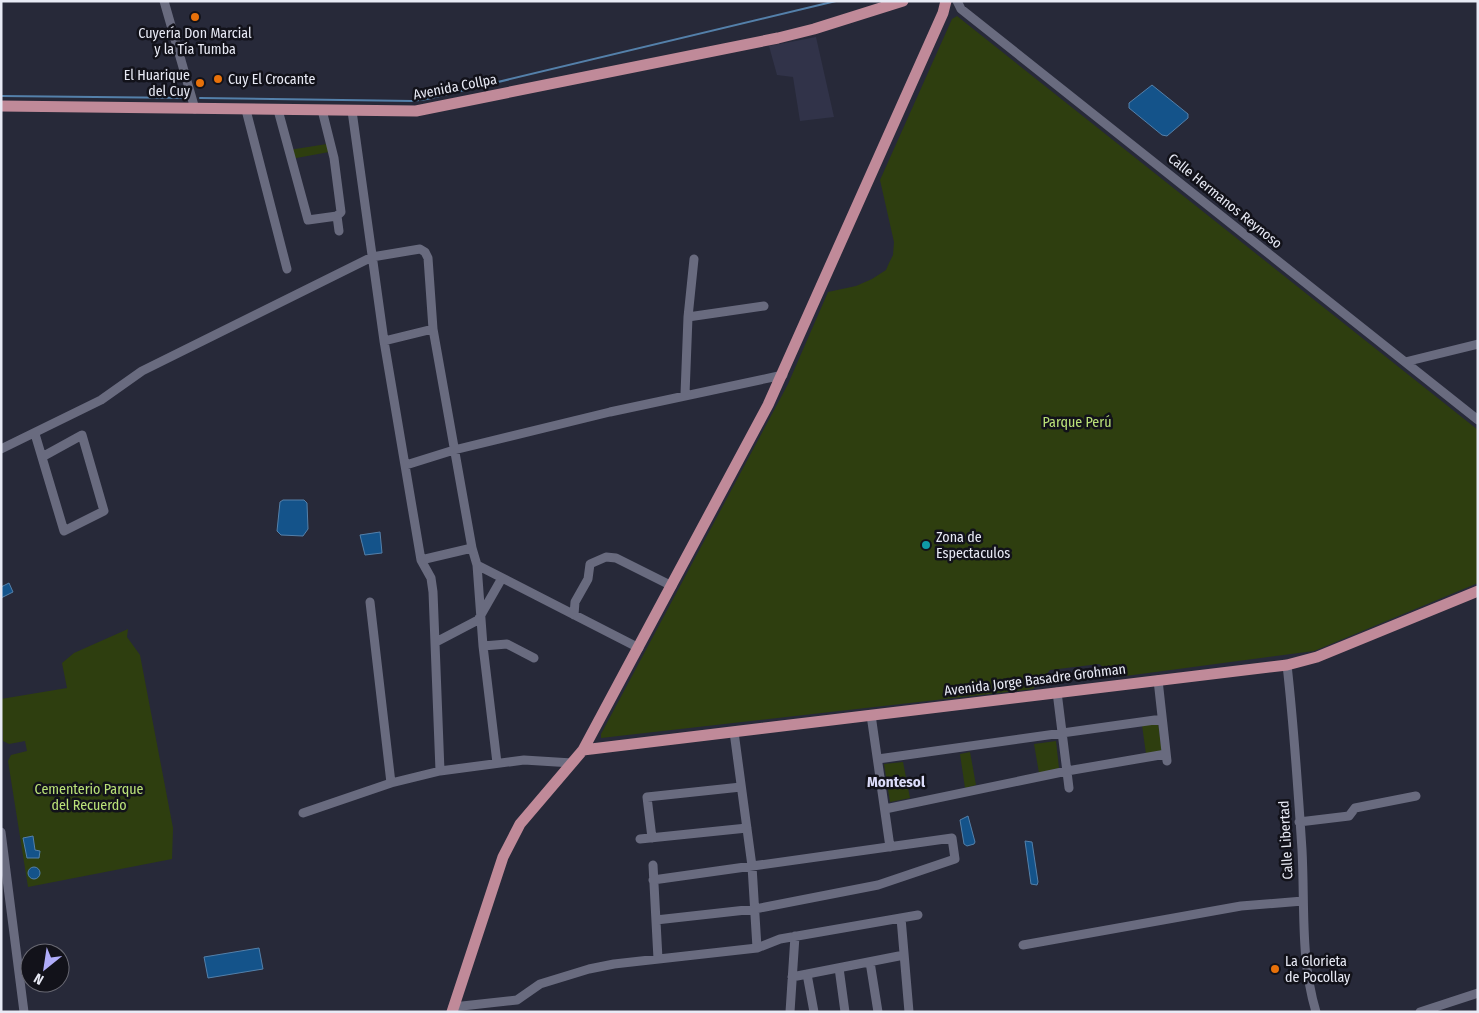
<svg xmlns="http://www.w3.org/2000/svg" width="1479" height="1013" font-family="'Fira Sans Condensed',sans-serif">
<rect width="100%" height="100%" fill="#272939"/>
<path fill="#313349" d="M816,37L834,117L800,121L793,77L777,75L769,46Z"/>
<path fill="#2e3e0f" d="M957,16L1478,430V583L1314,651L1118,677L1099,664L1050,670L1033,689L601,738V734L788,384L828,292L856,286L872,279L886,270L889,263L893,255L894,242L880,180L952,19Z
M327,144L329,152L291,159L289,150Z
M128,629L127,637L140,655L173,828L172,859L28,887L8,761L11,755L27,751L25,741L9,744L3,741L1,699L67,688L62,663L74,653Z
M1158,723L1162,752L1146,754L1142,725Z
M1056,741L1059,768L1039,773L1034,744Z
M970,752L976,785L965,788L960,754Z
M903,762L910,798L890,802L884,764Z"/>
<path fill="#14538a" stroke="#5480aa" d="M1152,85L1188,114V118L1167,136L1162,135L1129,108V103Z
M283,500H304L307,503L308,529L303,536L281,535L277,531L280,502Z
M380,532L382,553L365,555L360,535Z
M9,583L13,592L1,598V587Z
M968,816L975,842L974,844L967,846L964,844L960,820Z
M33,836L35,850L40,851L39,858H27L23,838Z
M1025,841L1032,842L1038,882L1037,885L1031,884Z
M28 873a6 6 0 1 1 12 0a6 6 0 1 1-12 0Z
M259,948L263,969L208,978L204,957Z"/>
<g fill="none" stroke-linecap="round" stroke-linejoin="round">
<path stroke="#5480aa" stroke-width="2" d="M1,96L189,98
M200,98L412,101L427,99L836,1"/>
<path stroke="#696b7f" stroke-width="9" d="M164,1L195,109
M957,1L961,9L1478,420
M246,110L287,269
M278,110L308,220L337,216L341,212L334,158L322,110
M352,111L384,341L421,560L431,578L433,592L440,771
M337,216L339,231
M688,317L764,306
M384,341L433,329
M1405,362L1478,344
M685,394L688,317L694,259
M35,434L64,531L104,511L82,435L42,457
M1,449L101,400L142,371L372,257L420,249L425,252L428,258L433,329L472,548L477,565L483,646L497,763
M406,465L454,450L610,412L783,375
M421,560L472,548
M477,565L639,648
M370,602L391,783
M574,615L575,602L588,579L590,564L606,557L616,558L672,586
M436,642L478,620L502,578
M483,646L507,644L534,658
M1287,665C1294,727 1298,788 1302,850C1305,905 1300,958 1316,1012
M1158,680L1167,761
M1057,692L1069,788
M871,715L890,847
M734,732L752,866L757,948
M878,759L1162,719
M885,809L1067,771L1166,754
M303,813L391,783L440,771L524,760L572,763
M1299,822L1349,816L1355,808L1416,796
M1,832L24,1012
M652,838L647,797L741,787
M640,839L747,828
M653,865L658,959
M653,880L952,838L955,859L878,885L755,909L656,920
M901,918L909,1012
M1023,945L1241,906L1303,901
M870,962L878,1012
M839,968L845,1012
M807,974L814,1012
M792,977L904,955
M453,1007L517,1000L540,984L589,969L614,964L757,948L780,939L918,915
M790,1012L795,936
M1420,1012L1478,993"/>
<path stroke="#c08a99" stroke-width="11" d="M1,106L416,111L778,38L814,29L903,1
M583,750L1287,665L1317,657L1478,591
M452,1012L503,857L520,824L583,750L768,405L943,13L946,1"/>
</g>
<g fill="#e8710a" stroke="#12121a" stroke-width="2">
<circle cx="195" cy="17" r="5"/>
<circle cx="218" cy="79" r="5"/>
<circle cx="200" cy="83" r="5"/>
<circle cx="1275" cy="969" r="5"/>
</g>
<circle fill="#0f9aa8" stroke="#12121a" stroke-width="2" cx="926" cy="545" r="5"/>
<g text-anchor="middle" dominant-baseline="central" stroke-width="5" stroke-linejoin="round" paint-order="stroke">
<g font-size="14" fill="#e8eaf5" stroke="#12121a" text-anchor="start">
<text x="195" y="33" text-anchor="middle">Cuyería Don Marcial<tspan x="195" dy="16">y la Tía Tumba</tspan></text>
<text x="190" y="75" text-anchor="end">El Huarique<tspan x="190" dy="16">del Cuy</tspan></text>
<text x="228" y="79">Cuy El Crocante</text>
<text x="936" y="537">Zona de<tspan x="936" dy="16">Espectaculos</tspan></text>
<text x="1285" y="961">La Glorieta<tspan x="1285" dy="16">de Pocollay</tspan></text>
</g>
<g font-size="14" fill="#e8eaf5" stroke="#12121a">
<text transform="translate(455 87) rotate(-11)">Avenida Collpa</text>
<text transform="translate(1225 201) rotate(39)">Calle Hermanos Reynoso</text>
<text transform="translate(1035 680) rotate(-7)">Avenida Jorge Basadre Grohman</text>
<text transform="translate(1286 840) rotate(-93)">Calle Libertad</text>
</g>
<g font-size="14" fill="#bae178" stroke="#12121a">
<text x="1077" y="422">Parque Perú</text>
<text x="89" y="789">Cementerio Parque<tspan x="89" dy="16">del Recuerdo</tspan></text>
</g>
<g font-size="15" font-weight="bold" fill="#dcdcfa" stroke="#12121a">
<text x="896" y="782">Montesol</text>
</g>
</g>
<rect width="1479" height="1013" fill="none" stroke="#e8eaf5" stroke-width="5"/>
<g transform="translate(45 968) rotate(210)"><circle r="24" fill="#12121a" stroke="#686872"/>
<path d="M0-4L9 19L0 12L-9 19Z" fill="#b0adfa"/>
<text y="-8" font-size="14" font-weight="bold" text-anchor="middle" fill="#e8eaf5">N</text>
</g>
</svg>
